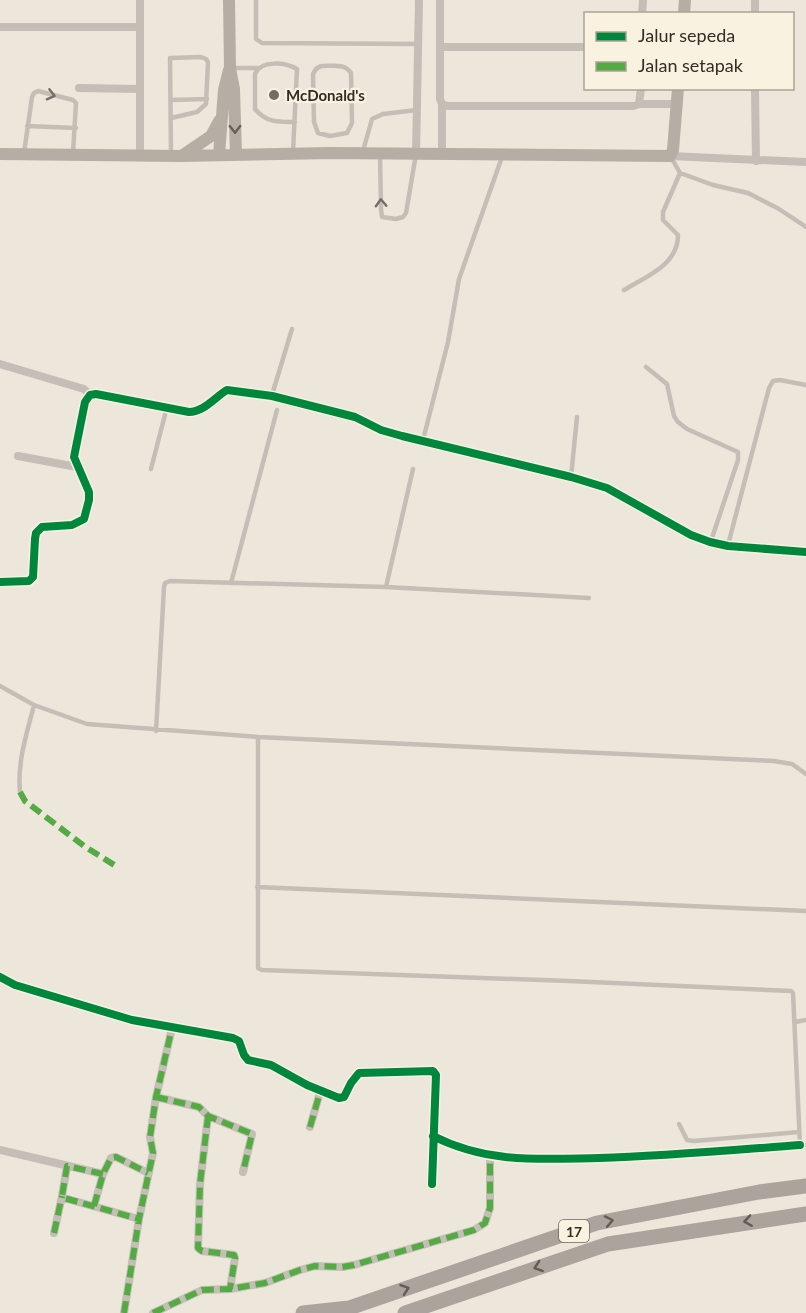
<svg xmlns="http://www.w3.org/2000/svg" width="806" height="1313" font-family="Lato,sans-serif">
<rect width="100%" height="100%" fill="#ece6db"/>
<g fill="none" stroke-linecap="round" stroke-linejoin="round">
<path stroke="#c4beb6" stroke-width="4.5" d="M256,0V39L262,43L418,44
M321,66C332,66 345,63 351,73L352,123L347,133L330,136L318,133L314,122L313,74L316,69Z
M230,68H258
M171,100L207,99
M27,126L76,128
M363,151L372,119L383,114L417,110
M293,152L297,69C285,62 261,60 255,74V109C266,123 279,122 295,122
M24,153L32,97L34,93L38,91L73,100L76,103L73,153
M171,154L170,58L201,57L206,59L208,62L206,104L197,112L171,118
M380,154L381,209L382,217L396,219L403,217L406,213L416,154
M671,157L680,173L713,185L748,193L779,209L806,227
M624,290C647,276 678,265 678,235L663,220V212L680,173
M646,367L667,384L674,416L678,422L687,429L738,452V460L711,541
M272,395L292,329
M423,440L448,342L459,279L502,157
M151,469L167,407
M571,477L577,417
M728,545L769,388L773,381L780,380L806,385
M231,583L277,410
M386,587L413,469
M0,686L34,705L87,724L258,737L774,761L792,764L806,774
M156,731L164,587L165,583L170,581L386,587L589,598
M258,737V968L262,970L569,981L791,991L793,993L800,1145H806
M20,792C17,762 27,733 34,705
M257,887L806,911
M795,1022L806,1020
M679,1124L687,1140L694,1141L799,1132"/>
<path stroke="#c4beb6" stroke-width="8" d="M440,0V99L442,104L447,106H633L639,104L641,88
M755,0V14
M642,14L643,0
M0,27H140
M440,47H586
M79,88L140,89V0
M755,88L756,161
M442,104V154
M639,104H677
M416,154L419,0
M140,155V89
M670,156L806,162
M0,364L84,389L90,395
M18,456L77,467
M0,582L29,581L33,577L35,539L36,533L42,527L72,525L84,519L89,500V492L74,457L85,402L90,395L96,394L189,412C204,412 215,397 227,390L272,396L355,417L381,430L402,436L571,477L607,488L691,535L710,542L728,546L806,552
M0,977L15,985L132,1020L233,1038L239,1041L244,1055L248,1060L271,1065L307,1085L339,1098L344,1097L351,1083L359,1073L433,1071L436,1075L432,1184
M156,1097L199,1107L208,1116L252,1134L243,1172
M208,1116L200,1184L198,1248L202,1251L234,1255L235,1258L230,1289
M310,1127L321,1089
M433,1136C488,1164 540,1159 599,1158C666,1156 733,1150 800,1145
M0,1150L103,1174
M67,1166L62,1196L64,1198L139,1219
M94,1206L103,1174L111,1158L116,1157L148,1173
M54,1233L62,1196
M124,1313L139,1219L153,1153L150,1137L156,1097L172,1028
M153,1313L202,1290L230,1289L265,1283L300,1270L315,1266L342,1267L354,1265L474,1230L485,1223L490,1208V1157"/>
<path stroke="#b5aea5" stroke-width="12" d="M229,0L230,68L234,89L236,155
M684,14L685,0
M0,154L181,156L330,153L670,156L673,150L678,88
M183,155L211,136L219,121
M219,155L224,90L229,70"/>
<path stroke="#aaa49c" stroke-width="15" d="M303,1313L349,1308
M340,1313L349,1308L597,1223L759,1192L806,1186
M405,1313L608,1244L806,1214"/>
<path stroke="#54ab44" stroke-width="6" stroke-dasharray="12 6" stroke-linecap="butt" d="M20,792L25,801L84,846L119,868
M156,1097L199,1107L208,1116L252,1134L243,1172
M208,1116L200,1184L198,1248L202,1251L234,1255L235,1258L230,1289
M310,1127L321,1089
M103,1174L67,1166L62,1196L64,1198L139,1219
M94,1206L103,1174L111,1158L116,1157L148,1173
M54,1233L62,1196
M124,1313L139,1219L153,1153L150,1137L156,1097L172,1028
M153,1313L202,1290L230,1289L265,1283L300,1270L315,1266L342,1267L354,1265L474,1230L485,1223L490,1208V1157"/>
<g stroke="#faf2e1" stroke-width="11">
<path id="cycleway" d="M0,582L29,581L33,577L35,539L36,533L42,527L72,525L84,519L89,500V492L74,457L85,402L90,395L96,394L189,412C204,412 215,397 227,390L272,396L355,417L381,430L402,436L571,477L607,488L691,535L710,542L728,546L806,552
M0,977L15,985L132,1020L233,1038L239,1041L244,1055L248,1060L271,1065L307,1085L339,1098L344,1097L351,1083L359,1073L433,1071L436,1075L432,1184
M433,1136C488,1164 540,1159 599,1158C666,1156 733,1150 800,1145"/>
</g>
<use href="#cycleway" stroke="#00873e" stroke-width="8"/>
</g>
<defs><path id="oneway-chevron" d="M-2-3.5L2.5 0L-2 3.5" fill="none" stroke-width="1.6" stroke-linecap="round" stroke-linejoin="round" transform="scale(1.5)"/></defs>
<g stroke="#756d66">
<use href="#oneway-chevron" transform="translate(51 95) rotate(14)"/>
<use href="#oneway-chevron" transform="translate(381 203) rotate(-92)"/>
</g>
<use stroke="#685f58" href="#oneway-chevron" transform="translate(235 129) rotate(89)"/>
<g stroke="#635b54">
<use href="#oneway-chevron" transform="translate(609 1221) rotate(-11)"/>
<use href="#oneway-chevron" transform="translate(748 1221) rotate(171)"/>
<use href="#oneway-chevron" transform="translate(538 1267) rotate(161)"/>
<use href="#oneway-chevron" transform="translate(405 1289) rotate(-19)"/>
</g>
<circle fill="#746c64" stroke="#faf2e1" stroke-width="2" cx="274" cy="95" r="6"/>
<g text-anchor="middle" dominant-baseline="central" stroke-width="4.5" stroke-linejoin="round" paint-order="stroke">
<rect fill="#faf2e1" stroke="#6f675d" stroke-width="1.5" x="559" y="1220" width="30" height="22" rx="4.5"/>
<g font-size="14" font-weight="bold" fill="#342b24">
<text x="574" y="1231">17</text>
</g>
<g font-size="15" font-weight="bold" fill="#342b24" stroke="#faf2e1" text-anchor="start">
<text x="286" y="95">McDonald's</text>
</g>
</g>
<rect x="584" y="12" width="210" height="78" fill="#faf2e1" stroke="#aba295" stroke-width="1.5"/>
<rect x="596" y="32" width="30" height="9" fill="#00873e" stroke="#aba295" stroke-width="1.5"/>
<text x="638" y="42" font-size="18" fill="#342b24">Jalur sepeda</text>
<rect x="596" y="62" width="30" height="9" fill="#54ab44" stroke="#aba295" stroke-width="1.5"/>
<text x="638" y="72" font-size="18" fill="#342b24">Jalan setapak</text>
</svg>
